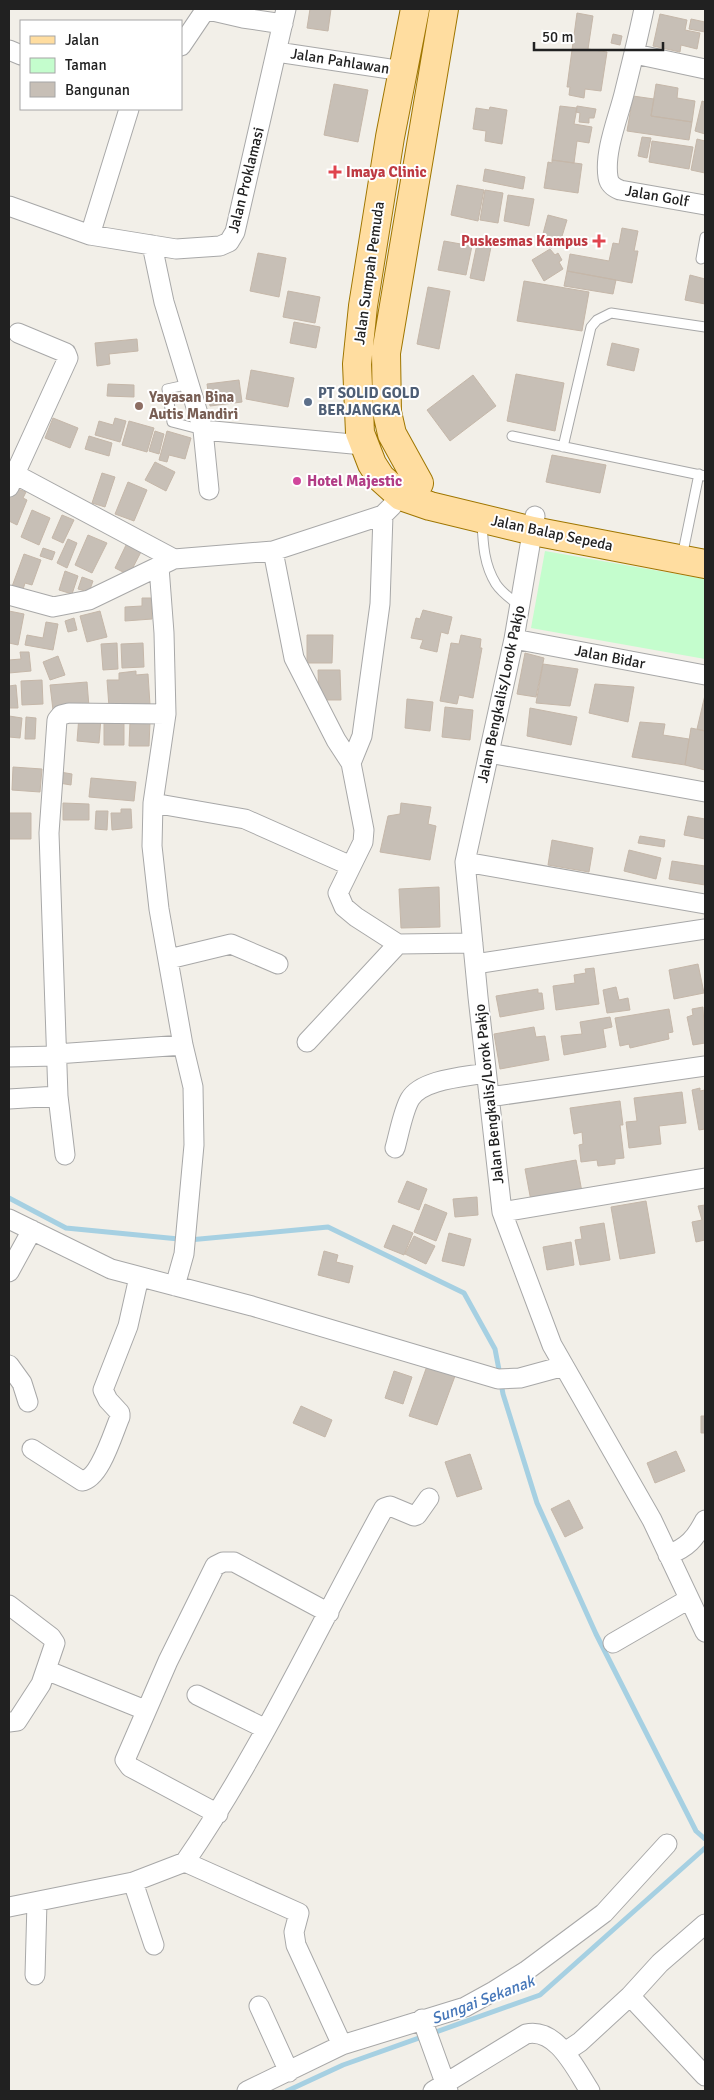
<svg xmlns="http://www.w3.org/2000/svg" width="714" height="2100" font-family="Signika,sans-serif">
<rect width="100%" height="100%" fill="#f2efe8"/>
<path fill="#c4fdcd" d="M545,551L705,579V659L531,628Z"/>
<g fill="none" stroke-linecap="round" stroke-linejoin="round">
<path stroke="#a6d0e2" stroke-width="5" d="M9,1198L66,1228L189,1240L328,1227L464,1293L495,1349L500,1375
M501,1383L503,1394L537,1503L596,1634L696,1831L705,1839
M287,2091L343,2065L540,1995L705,1848"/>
</g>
<path fill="#c7bfb6" stroke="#c5b7a9" d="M310,9H331L328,31L307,28Z
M577,13L593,16L588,49L607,52L601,91L585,89L584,98L569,95L570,87H567Z
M660,14L687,20L685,30L700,33L697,49L681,45L680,52L653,46Z
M691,19L705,22V32L689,29Z
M613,34L622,36L620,45L611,43Z
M334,84L368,90L358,142L324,135Z
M656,84L678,88L677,98L695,101L692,122L651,116Z
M633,96L654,99L651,116L692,122L689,140L627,131Z
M702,101L705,102V134L695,131Z
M560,106L577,108L574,124L592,127L589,143L577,141L574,163L552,160Z
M577,106L596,109L594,118H589V123L579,122L580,113L576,112Z
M490,107L507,110L502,144L485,141L486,131L473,129L476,108L489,110Z
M642,137L651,138L647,158L638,156Z
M697,139L705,141V173L691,170Z
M652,141L693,147L689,169L649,162Z
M552,160L582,164L578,193L544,188L548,162L552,163Z
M485,169L525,177L523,189L483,181Z
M457,185L484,190L478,221L451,215Z
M485,190L503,193L498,223L480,220Z
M508,195L534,199L529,226L504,221Z
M548,215L567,220L559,246L553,244L552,248L540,245Z
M622,228L638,231L634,251H638L632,283L567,271L570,254L609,261L613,243L619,244Z
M444,241L472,246L466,275L438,270Z
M477,244L491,247L484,281L470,278Z
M550,249L555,255L558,253L562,260L559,262L563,269L544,281L532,260Z
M258,253L286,258L279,297L250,291Z
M567,271L616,280L613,294L564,286Z
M690,275L705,279V304L685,300Z
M524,281L589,292L582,331L517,321Z
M428,287L450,291L439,349L417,344Z
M288,291L320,297L315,323L283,317Z
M294,322L320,327L316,348L290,343Z
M137,339L138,351L109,354L110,364L97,366L95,343Z
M612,343L639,349L634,371L607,365Z
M251,370L294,378L288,407L246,399Z
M516,374L564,383L555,431L507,421Z
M473,375L496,406L450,441L427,410Z
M239,380L242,402L210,406L207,384Z
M108,384L134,385V397L107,396Z
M53,418L78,428L70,448L45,438Z
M115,418L126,421L120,442L95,435L99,421L113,425Z
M129,421L154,428L147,452L122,445Z
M155,431L164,434L159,454L149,451Z
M167,431L191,438L185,459L169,455L167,462L159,460Z
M89,436L112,443L109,456L85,449Z
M552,455L606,465L600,493L546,482Z
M155,462L175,472L166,491L145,480Z
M102,473L115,477L105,507L92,503Z
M128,482L147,490L134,521L115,514Z
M15,488L26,492L23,498L27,500L17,525L9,521V494Z
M32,510L50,518L39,545L21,537Z
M62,515L74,520L63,543L52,538Z
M88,535L107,543L92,573L75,565Z
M68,539L77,543L67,568L57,563Z
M127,543L142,550L129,575L115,568Z
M43,548L55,552L52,560L40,556Z
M24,554L41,560L32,585L25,583L21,596L10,592Z
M65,571L78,576L72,594L59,590Z
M82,577L93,581L89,592L78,589Z
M142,598H151L152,619L125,621V607L142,606Z
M423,610L452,617L448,634L441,632L437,652L420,648L423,640L411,638L416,618L420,619Z
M9,611L24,614L18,645L9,643Z
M100,611L107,637L87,642L80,616Z
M74,618L77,630L68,632L65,621Z
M46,622L58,624L53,650L25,645L27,635L43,638Z
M307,635H333L332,663H307Z
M461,635L481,639L480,648H482L473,698L459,695L457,704L440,701L451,643L459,644Z
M117,643L118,669L103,670L101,644Z
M143,643L144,667L122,668L121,644Z
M20,652H29L31,671L9,673V660L21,659Z
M525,653L544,658L536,697L517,694Z
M58,656L65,675L50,680L43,662Z
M543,664L578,669L570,706L536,703Z
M318,670H340L341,700H319Z
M136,671V675L148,674L150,705L109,707L107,680H119V673Z
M42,680L43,704L22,705L21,681Z
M87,682L89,707L53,710L50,685Z
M595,684L634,687L628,722L589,713Z
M16,685L18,708H9V686Z
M705,695V731L697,729Z
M407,699L433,702L430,731L405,728Z
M445,707L473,710L470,740L442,737Z
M530,708L577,717L571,745L527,736Z
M9,716L22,718L20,738L9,737Z
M79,716L101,718L99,743L77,741Z
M26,717L36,718L35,739H25Z
M104,718H124V745H104Z
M130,722H150L149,746H129Z
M640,722L665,724L663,735L689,739L685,765L632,757Z
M691,728L705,731V770L685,765Z
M13,767L42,769L40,792L12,790Z
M60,772L72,774L71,785L59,783Z
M91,778L136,782L134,801L89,797Z
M63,803L89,804V820H63Z
M401,803L431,807L428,824L436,826L430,860L380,852L388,816L400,814Z
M121,809H131L132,828L112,830L111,813H121Z
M96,811H108L107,830L95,829Z
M9,813H31V839H9Z
M688,816L705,819V839L684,835Z
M640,836L665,840L664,847L638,843Z
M552,840L593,848L589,872L548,865Z
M629,850L661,858L656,879L624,871Z
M672,861L705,866V885L669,879Z
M439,887L440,927L401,928L399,889Z
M698,964L704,993L674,999L669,970Z
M594,968L599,1004L556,1010L553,986L575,983L574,975L586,973L585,969Z
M616,987L619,1000L628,998L630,1010L607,1013L603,990Z
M538,989V993H542L544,1009L500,1017L496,996Z
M703,1007L705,1043L693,1045L687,1017L693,1015L692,1009Z
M669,1009L673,1032L668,1033L669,1039L630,1048L629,1044L620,1046L615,1018Z
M610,1017L612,1027L603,1029L606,1047L564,1055L561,1036L582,1034L580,1022Z
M534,1027L536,1037L545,1036L549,1060L500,1069L494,1034Z
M700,1088V1091L705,1090V1129L699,1130L692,1090Z
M682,1092L686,1123L659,1126L661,1144L629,1148L626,1122L637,1121L634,1098Z
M620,1101L623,1125H620L624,1158L615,1159V1164L598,1166L597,1160L581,1162L579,1145L583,1144L582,1132L574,1134L570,1108Z
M576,1160L582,1192L531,1201L525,1169Z
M407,1181L427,1189L419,1210L398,1202Z
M477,1197L478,1215L455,1217L453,1199Z
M646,1201L655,1253L620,1259L611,1207Z
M425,1204L447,1213L436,1241L414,1232Z
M705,1205V1240L696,1242L692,1222L702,1220L698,1206Z
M604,1223L610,1260L580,1265L575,1240L582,1239L580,1227Z
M393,1225L413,1233L404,1255L384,1247Z
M449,1233L471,1239L464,1266L442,1261Z
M414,1236L435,1246L426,1264L405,1254Z
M571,1242L574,1265L547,1270L543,1247Z
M324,1251L338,1255L336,1262L353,1266L349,1283L318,1275Z
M427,1366L455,1376L437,1425L409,1416Z
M394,1371L412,1377L403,1404L385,1398Z
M301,1406L332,1420L325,1437L293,1423Z
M701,1416H705V1433H701Z
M676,1451L685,1471L655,1483L647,1463Z
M470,1454L482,1489L457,1497L445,1462Z
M569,1500L583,1528L565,1537L551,1509Z"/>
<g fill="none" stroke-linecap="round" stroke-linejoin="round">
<g stroke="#a8a8a8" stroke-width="11">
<path id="service" d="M701,259L705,237
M190,384L167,389L172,422L203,430
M512,436L705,476
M563,447L591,327L597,320L611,313L705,327
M482,522C483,544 484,565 496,584C502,593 512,600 520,606
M682,557L699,474"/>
</g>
<g stroke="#a8a8a8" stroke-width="21">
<path id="minor" d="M204,9L243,18L283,24
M644,9C638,38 631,66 624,94C618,118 604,152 608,177C609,184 613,187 620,190L705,205
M181,46L204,12V9
M9,50L21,55
M277,52L403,71
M635,54L705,69
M9,206L90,235L176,249L220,246L229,242L235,232L286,9
M90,235L129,109
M152,245L164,302L203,430L363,445
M203,430L209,490
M9,471L174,559
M9,487L68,358L66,353L18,333
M383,515L380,604L362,736L351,763L364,830L363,842L338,893L344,907L356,917L398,944L473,943
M535,516L514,639L465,862L478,997L502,1212L552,1345L652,1520L705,1632
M273,551L294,658L336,740L351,763
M159,567L164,633L166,714L153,803L152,846L159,909L183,1045L193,1087L194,1145L184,1254L175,1286
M9,595L53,607L89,600L174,559L273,551L383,515L392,506
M514,639L705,675
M489,753L705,792
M153,803L245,819L351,866
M465,862L705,904
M169,959L231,944L278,964
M475,964L705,929
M307,1042L398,944
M56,1054L183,1045
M9,1057L56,1056
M489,1097L705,1066
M9,1099L58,1096
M395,1148C399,1134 403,1111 410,1099C422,1079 465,1077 486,1073
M65,1155L58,1096L49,833L57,720L61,715L69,713L166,714
M502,1212L705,1178
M9,1219L111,1269L252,1306L498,1379L520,1378L564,1366
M9,1272L32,1230
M9,1365L22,1383L28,1402
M32,1449L82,1481C100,1479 113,1433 120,1417V1413L108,1400L103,1390L128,1326L139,1277
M668,1555C688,1547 695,1539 705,1520
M9,1605L51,1637L55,1643L41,1684L17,1721L9,1722
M613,1643L689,1599
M46,1670L145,1710
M197,1695L266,1729
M218,1814L130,1767L125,1760L168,1661L215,1566L223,1562H234L329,1613
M185,1862C262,1750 318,1626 384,1508L390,1506L414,1516L417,1515L429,1498
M133,1882L154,1945
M9,1907L133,1882L185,1862L299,1913L294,1932L296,1945L342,2045
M35,1975L37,1902
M630,1996L705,2076
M259,2006L289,2072
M422,2019L448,2091
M565,2052L580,2042L630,1996L660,1963L705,1924
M247,2091L342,2045L465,2007L494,1991L526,1971L604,1913L667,1844
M433,2091L526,2034C557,2027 576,2070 590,2091"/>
</g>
<g stroke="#9f7600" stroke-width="30">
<path id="primary" d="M415,9L390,137L363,306L357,364L360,433L372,464L381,478L401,496L430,506L533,531L705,564
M419,483L392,434L387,412L386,353L444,9"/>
</g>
<use href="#service" stroke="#fff" stroke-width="9"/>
<use href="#minor" stroke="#fff" stroke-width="19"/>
<use href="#primary" stroke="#ffdda0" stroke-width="28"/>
</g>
<g fill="#e0444e" stroke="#fff" stroke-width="2">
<path d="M332.5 164.5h5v5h5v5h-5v5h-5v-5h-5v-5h5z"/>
<path d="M596.5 233.5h5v5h5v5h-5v5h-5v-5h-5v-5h5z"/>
</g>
<circle fill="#5c6f8a" stroke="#fff" stroke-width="2" cx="308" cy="402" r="5"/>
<circle fill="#8d6e63" stroke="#fff" stroke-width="2" cx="139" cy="406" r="5"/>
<circle fill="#d1479c" stroke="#fff" stroke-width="2" cx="297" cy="481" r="5"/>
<g text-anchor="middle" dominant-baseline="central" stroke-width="4" stroke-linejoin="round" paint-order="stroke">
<g font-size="15" fill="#212121" stroke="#fff">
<text transform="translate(340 61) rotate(9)">Jalan Pahlawan</text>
<text transform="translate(246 180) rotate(-76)">Jalan Proklamasi</text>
<text transform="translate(657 196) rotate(10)">Jalan Golf</text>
<text transform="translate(369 273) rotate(-82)">Jalan Sumpah Pemuda</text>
<text transform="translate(552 533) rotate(12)">Jalan Balap Sepeda</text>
<text transform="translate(610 657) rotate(11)">Jalan Bidar</text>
<text transform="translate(501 694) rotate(-78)">Jalan Bengkalis/Lorok Pakjo</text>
<text transform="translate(489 1094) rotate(-96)">Jalan Bengkalis/Lorok Pakjo</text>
</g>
<g font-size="15" font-weight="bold" fill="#be3a42" stroke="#fff" text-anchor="start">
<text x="346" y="172">Imaya Clinic</text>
<text x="588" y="241" text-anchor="end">Puskesmas Kampus</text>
</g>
<g font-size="15" font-weight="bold" fill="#4e5e75" stroke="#fff" text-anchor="start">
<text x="318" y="393">PT SOLID GOLD<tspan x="318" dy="17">BERJANGKA</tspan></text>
</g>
<g font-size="15" font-weight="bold" fill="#785e54" stroke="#fff" text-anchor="start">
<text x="149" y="397">Yayasan Bina<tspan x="149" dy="17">Autis Mandiri</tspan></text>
</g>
<g font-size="15" font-weight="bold" fill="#b23c85" stroke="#fff" text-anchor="start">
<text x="307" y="481">Hotel Majestic</text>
</g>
<g font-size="16" font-style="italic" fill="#4677b9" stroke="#fff">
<text transform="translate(483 2000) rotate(-21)">Sungai Sekanak</text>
</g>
</g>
<rect width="714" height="2100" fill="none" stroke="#212121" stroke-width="20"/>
<rect x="20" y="20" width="162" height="90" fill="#ffffff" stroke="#a6a6a6"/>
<rect x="30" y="36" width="25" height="8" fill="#ffdda0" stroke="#a6a6a6"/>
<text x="65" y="45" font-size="15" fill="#212121">Jalan</text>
<rect x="30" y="58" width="25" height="15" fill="#c4fdcd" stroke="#a6a6a6"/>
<text x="65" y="70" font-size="15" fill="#212121">Taman</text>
<rect x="30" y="82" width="25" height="15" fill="#c7bfb6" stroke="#a6a6a6"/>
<text x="65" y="95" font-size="15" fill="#212121">Bangunan</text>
<path d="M534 42v8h129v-8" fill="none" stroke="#212121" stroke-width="2.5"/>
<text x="542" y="42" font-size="15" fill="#212121" stroke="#ffffff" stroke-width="4" paint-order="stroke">50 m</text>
</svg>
